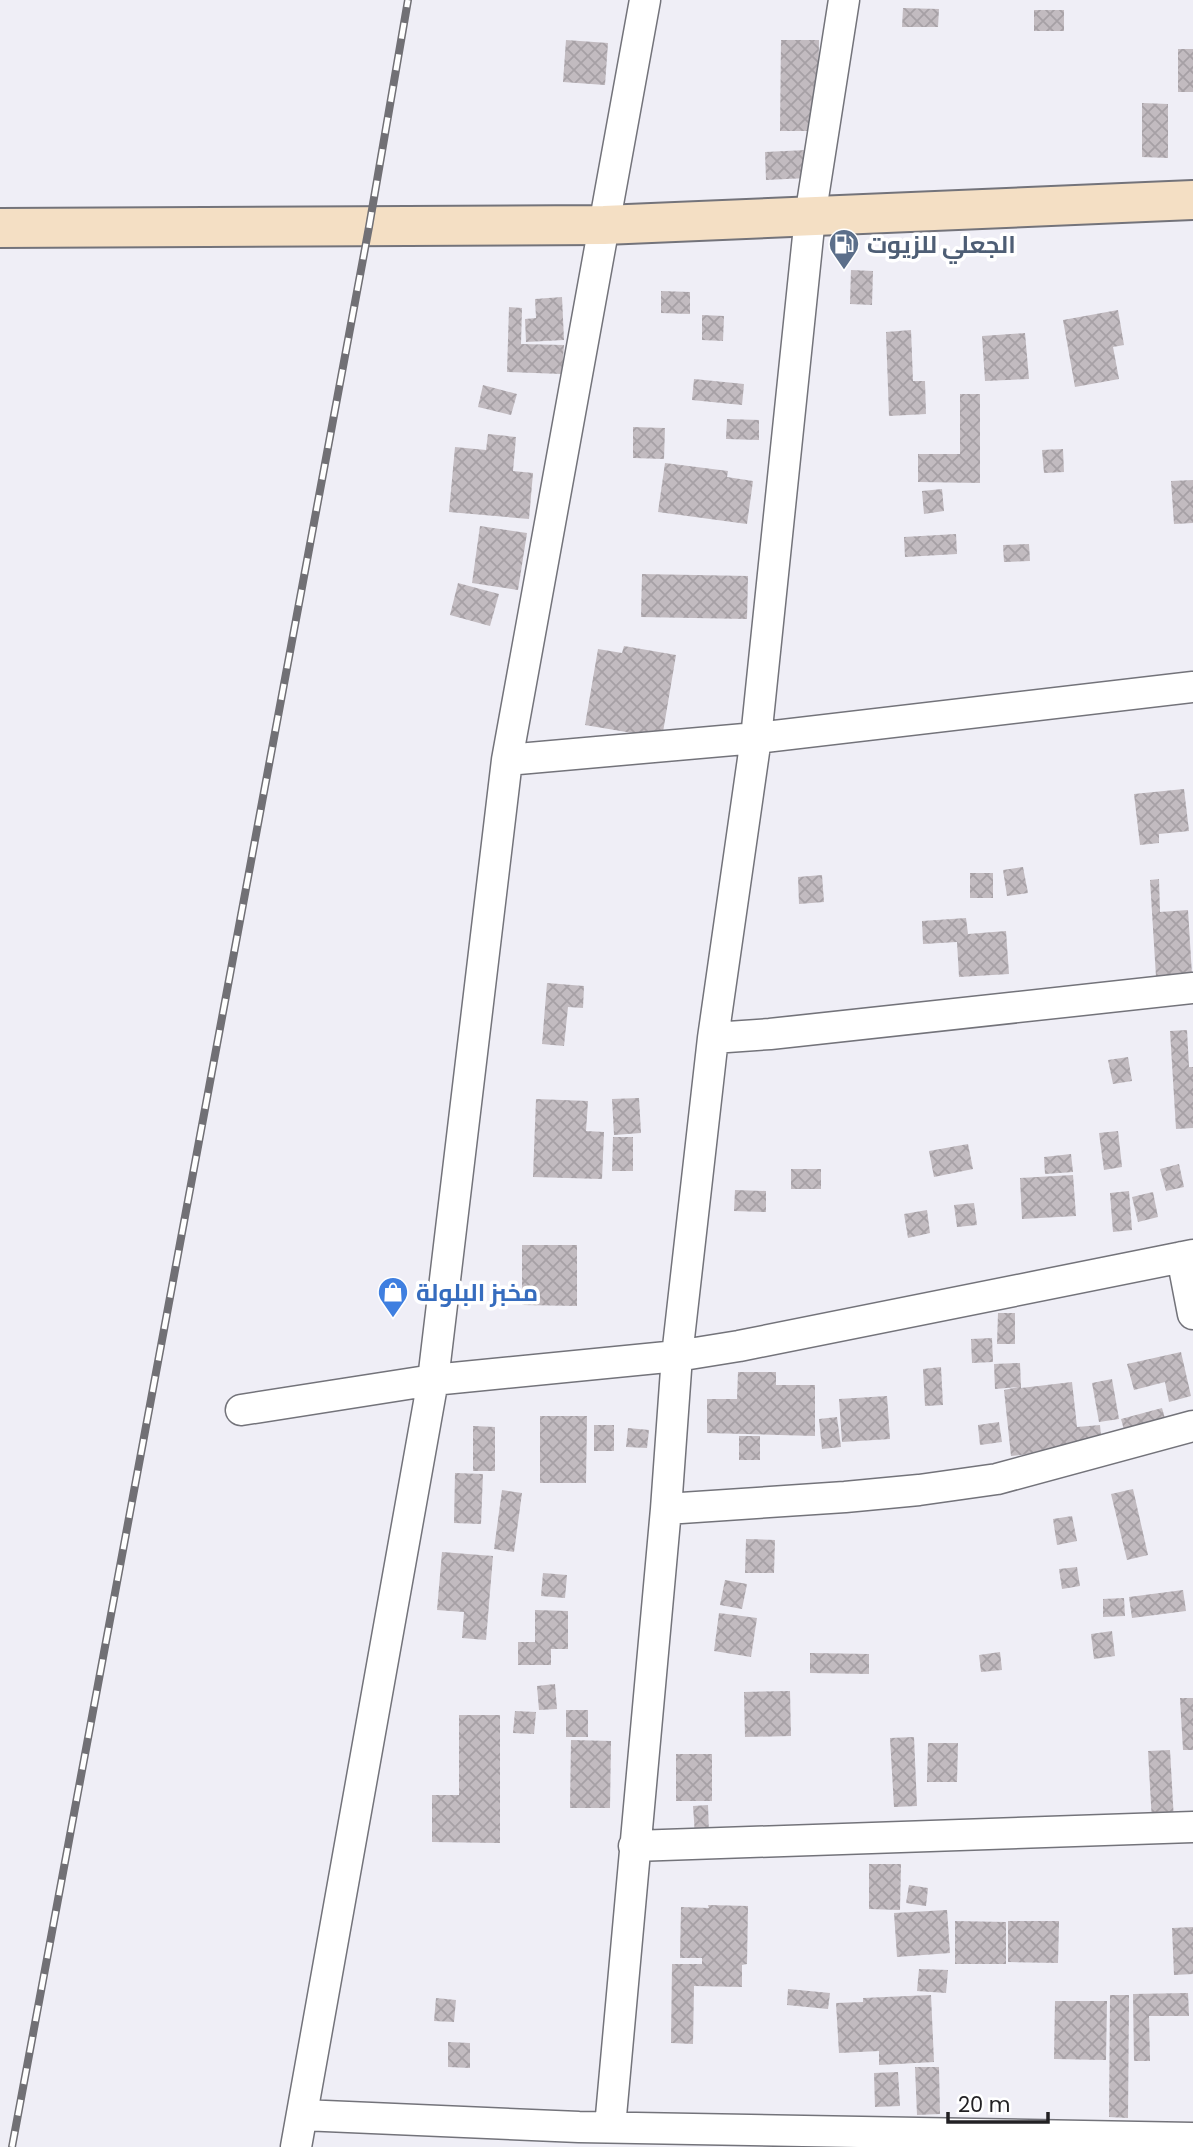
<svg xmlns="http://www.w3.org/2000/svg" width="1193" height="2147" font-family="Poppins,Cairo,sans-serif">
<defs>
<pattern id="building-cross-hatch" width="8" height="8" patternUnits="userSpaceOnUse" patternTransform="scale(1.75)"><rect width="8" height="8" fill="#c2bbc0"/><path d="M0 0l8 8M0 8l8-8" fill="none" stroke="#a6a0a5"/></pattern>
</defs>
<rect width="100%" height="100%" fill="#efeef6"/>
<path fill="url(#building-cross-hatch)" d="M903,8L939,9L938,27H902Z
M1034,10H1064V31H1034Z
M566,40L608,43L605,85L563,82Z
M781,40H819L818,131H780Z
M1178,49H1193V92H1178Z
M1142,103L1168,104V158L1142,157Z
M827,149L828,177L766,180L765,152Z
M851,270L873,271L872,305L850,304Z
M661,291L690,292V314L661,313Z
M562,297L564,340L526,342L525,319L536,318L535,299Z
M509,307L522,308L521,344L564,345L562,374L507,372Z
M1118,310L1124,345L1113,347L1119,379L1075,387L1063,320Z
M702,315L724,316L723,341L702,340Z
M911,330L913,381H925L926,414L889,416L886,332Z
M1025,333L1029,379L985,381L982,336Z
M694,379L744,384L742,405L692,400Z
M483,385L517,394L511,415L478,407Z
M960,394H980V483L918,482V454H960Z
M727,419L759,420V440L726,439Z
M633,427L665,428L664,459L633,458Z
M488,434L516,437L513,471L533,473L529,519L449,512L455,447L486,450Z
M1063,449L1064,472L1044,473L1042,450Z
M665,463L728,471L727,477L753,481L747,524L658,512Z
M1193,480V523L1174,524L1171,481Z
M942,489L944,511L924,514L922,491Z
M480,526L527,533L518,590L472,583Z
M956,534L957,554L905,557L904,537Z
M1029,544L1030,561L1004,562L1003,545Z
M642,574L748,576L747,619L641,617Z
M458,583L499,594L490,626L450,615Z
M624,646L676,655L662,738L585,725L598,649L622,653Z
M1184,789L1189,831L1159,834V843L1140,845L1134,794Z
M1023,867L1028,893L1007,896L1003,870Z
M970,873H993V898H970Z
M822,875L824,902L799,904L798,877Z
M1159,879L1160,912L1188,910L1193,991L1157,993L1150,880Z
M966,918L968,934L1006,931L1009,974L959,977L957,942L923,944L922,921Z
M547,983L584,986L583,1008L568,1007L564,1046L542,1044Z
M1187,1030L1189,1067H1193V1128L1176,1129L1170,1031Z
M1128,1057L1132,1081L1113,1084L1108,1060Z
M639,1098L641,1133L614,1135L612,1099Z
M536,1099L588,1101L586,1131L604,1132L602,1179L533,1177Z
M1118,1131L1122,1167L1104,1170L1099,1133Z
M613,1137H633V1171H612Z
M968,1144L973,1169L934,1177L929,1151Z
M1071,1154L1073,1172L1045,1174L1044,1157Z
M1179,1164L1184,1187L1166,1191L1160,1169Z
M791,1169H821V1189H791Z
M1073,1175L1076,1216L1022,1219L1020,1178Z
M735,1190L766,1191V1212L734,1211Z
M1129,1191L1132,1230L1113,1232L1110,1193Z
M1153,1192L1158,1217L1138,1222L1132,1197Z
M974,1203L977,1225L957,1227L954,1205Z
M927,1210L930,1233L908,1238L904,1214Z
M522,1245H577V1306L522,1305Z
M998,1313H1015V1344H997Z
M992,1338L993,1362L972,1363L971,1339Z
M1181,1352L1191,1396L1169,1402L1165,1382L1134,1390L1127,1364Z
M1020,1363L1021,1388L1072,1382L1077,1427L1100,1425L1102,1446L1011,1456L1004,1390L1018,1387L995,1389L994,1364Z
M941,1367L943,1405L925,1406L923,1369Z
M738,1372H776V1385H815V1436L707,1433V1399H737Z
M1112,1379L1119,1419L1099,1422L1092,1383Z
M887,1396L890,1439L842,1442L839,1399Z
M1162,1408L1168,1429L1127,1441L1121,1419Z
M540,1416H587L586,1483H540Z
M837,1417L841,1447L822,1449L819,1419Z
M999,1422L1002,1442L980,1445L978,1425Z
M594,1425H614V1451H594Z
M473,1426L495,1427V1471H473Z
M628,1428L649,1430L647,1448L626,1447Z
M739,1436H760V1460H739Z
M455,1473L483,1474L481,1524L454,1523Z
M1133,1489L1148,1555L1127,1560L1111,1494Z
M502,1490L522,1493L514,1552L494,1549Z
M1072,1516L1077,1541L1057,1545L1053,1519Z
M746,1539L775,1540L774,1573H745Z
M442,1552L493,1556L486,1640L462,1638L464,1612L437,1610Z
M1077,1567L1080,1586L1062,1589L1059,1569Z
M543,1573L567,1575L565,1598L541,1596Z
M725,1580L747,1584L742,1609L720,1605Z
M1183,1590L1186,1611L1132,1618L1129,1597Z
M1124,1598L1125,1616L1103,1617V1599Z
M535,1610L568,1611V1649H551V1665H518V1642H535Z
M719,1613L757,1618L751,1657L714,1651Z
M1112,1631L1115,1656L1094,1659L1091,1634Z
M1000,1652L1002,1670L981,1672L979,1655Z
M810,1653L869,1654V1674L810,1673Z
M555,1684L557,1709L539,1710L537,1686Z
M790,1691L791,1736L745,1737L744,1692Z
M1180,1698H1193V1750H1183Z
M566,1710H588V1737H566Z
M515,1711L536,1712L534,1734L513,1733Z
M459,1715H500V1843L432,1842V1795H459Z
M914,1737L917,1806L894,1807L890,1738Z
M571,1740L611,1741L610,1808H570Z
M928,1743H958L957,1782H927Z
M1170,1750L1174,1821L1152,1822L1148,1751Z
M676,1754H712V1801H676Z
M708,1805L709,1834L695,1835L693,1806Z
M869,1864H901L900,1910L869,1909Z
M909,1885L928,1888L926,1906L906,1903Z
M708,1905L748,1906L747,1964L742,1965V1987L694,1986L693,2044L671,2043L672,1964H702V1958H680L681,1907L709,1908Z
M947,1910L950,1953L897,1957L894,1913Z
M955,1921L1006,1922V1964H955Z
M1008,1921H1059L1058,1963L1008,1962Z
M1193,1927V1974L1174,1975L1172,1928Z
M919,1969L948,1970L946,1993L917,1991Z
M788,1989L830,1993L828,2009L787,2005Z
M1188,1993L1189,2016H1149L1150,2061H1134L1133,1994Z
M931,1995L934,2062L879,2065V2051L839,2053L836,2003L863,2002V1998Z
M1110,1995H1129L1128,2118L1109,2117Z
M436,1998L456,2000L454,2022L434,2021Z
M1055,2001H1107L1106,2060L1054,2059Z
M448,2042L470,2043V2068L448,2067Z
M915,2067H939L940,2114L917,2115Z
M898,2072L900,2106L875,2107L874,2073Z"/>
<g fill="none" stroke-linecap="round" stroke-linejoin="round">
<g stroke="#73737a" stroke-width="33">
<path id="street" d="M507,760L756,738L1193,687
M713,1038L770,1034L1193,988
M1182,1257L1193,1314
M241,1410L433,1380L677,1356L739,1346L1193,1255
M666,1509L845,1497L919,1490L997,1479L1193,1426
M634,1846L1193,1827
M302,2115L579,2127L1193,2138
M610,2127L666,1509L677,1356L713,1038L756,738L810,217L844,0
M296,2147L433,1380L507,760L645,0"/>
</g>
<g stroke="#73737a" stroke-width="42">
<path id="secondary" d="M0,228L604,225L1193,200"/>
</g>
<use href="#street" stroke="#fff" stroke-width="30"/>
<use href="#secondary" stroke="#f4dfc4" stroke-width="38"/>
<g stroke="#717075" stroke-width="8">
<path id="rail" d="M12,2147L369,227L408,0"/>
</g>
<use href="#rail" stroke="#fff" stroke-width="5" stroke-dasharray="16" stroke-linecap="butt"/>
</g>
<defs>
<g id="fuel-pin" transform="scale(1.575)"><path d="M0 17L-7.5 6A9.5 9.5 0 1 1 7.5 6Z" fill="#5c6f8a" stroke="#fff"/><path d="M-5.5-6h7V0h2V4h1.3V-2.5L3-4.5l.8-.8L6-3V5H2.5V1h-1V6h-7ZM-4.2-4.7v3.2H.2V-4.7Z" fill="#fff"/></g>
<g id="shop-pin" transform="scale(1.575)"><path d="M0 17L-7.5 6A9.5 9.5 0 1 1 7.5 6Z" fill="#3f7fe0" stroke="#fff"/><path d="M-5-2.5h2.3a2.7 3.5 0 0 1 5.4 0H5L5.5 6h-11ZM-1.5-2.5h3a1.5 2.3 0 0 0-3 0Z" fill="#fff"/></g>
</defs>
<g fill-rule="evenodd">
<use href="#fuel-pin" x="844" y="244"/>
<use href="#shop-pin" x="393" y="1292"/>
</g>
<g text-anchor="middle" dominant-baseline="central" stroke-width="7" stroke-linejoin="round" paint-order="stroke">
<g font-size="24" font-weight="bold" fill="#4e5e75" stroke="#fff" text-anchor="start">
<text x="867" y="244">الجعلي للزيوت</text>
</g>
<g font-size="24" font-weight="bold" fill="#366cbe" stroke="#fff" text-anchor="start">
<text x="416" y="1292">مخبز البلولة</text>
</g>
</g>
<path d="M948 2112v10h100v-10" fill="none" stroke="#222124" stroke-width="3.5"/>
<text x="958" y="2112" font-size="21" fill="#222124" stroke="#ffffff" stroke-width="5" paint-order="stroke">20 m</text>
</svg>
